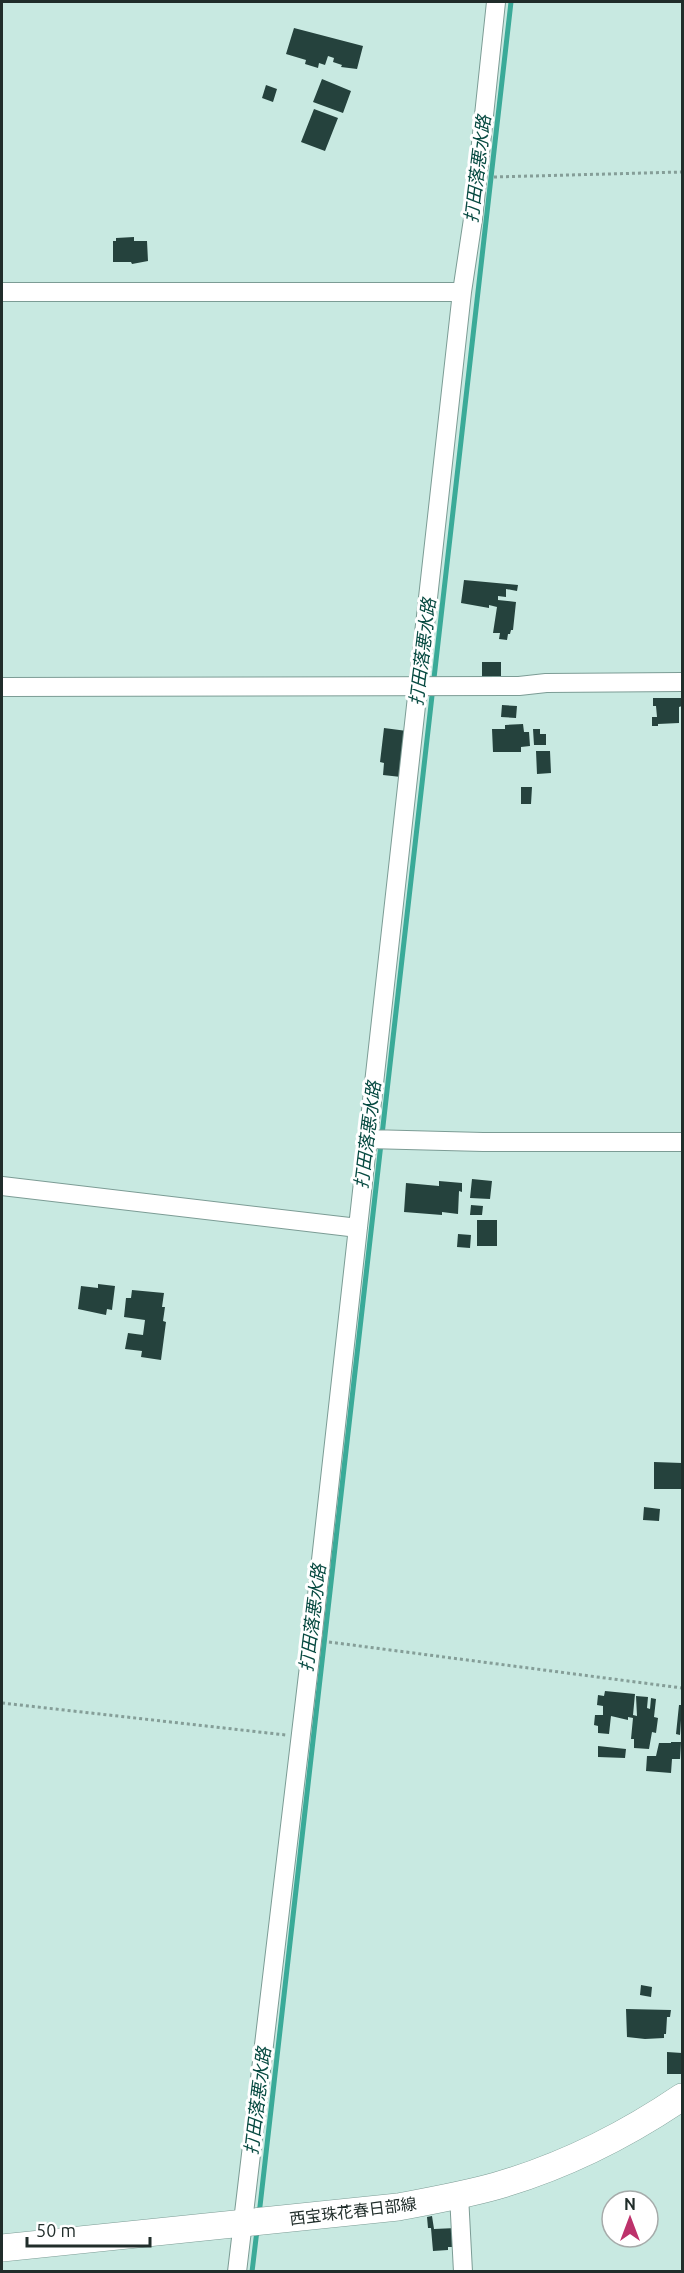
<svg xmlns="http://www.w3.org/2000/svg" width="684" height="2273" font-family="Ubuntu,'Noto Sans JP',sans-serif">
<rect width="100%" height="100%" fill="#c8e9e1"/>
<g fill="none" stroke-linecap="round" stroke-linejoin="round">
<path stroke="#3aaa98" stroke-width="5" d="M259,2215L511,2
M252,2272L257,2230"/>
</g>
<path fill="#25423d" d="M294,28L363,46L357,69L341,67L342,65L333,62L334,58L328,56L325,65L319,63L318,68L305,64L306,60L286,54Z
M322,79L351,91L343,113L313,102Z
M266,85L277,89L273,102L262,98Z
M314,109L338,118L325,151L301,142Z
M134,237V241H147L148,261L132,264L131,262H113V241H116V238Z
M464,580L518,585L517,591L506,589V597L498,596V600L516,602L513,630H511L510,634H508L507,640L499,639L500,633H493L497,607L489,605V608L461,603Z
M482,662H501V677H482Z
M653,698H682V706L679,707V723L658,724V726H652V717H657L656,706H653Z
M502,705L517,706L516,718L501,717Z
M523,724L524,732H529L530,746L521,747V752H493L492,729H505V725Z
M384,728L407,731L401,777L383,775L384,763L380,762Z
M533,729H540V734H546V745H534Z
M536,751H550L551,773L537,774Z
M521,787H532L531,804H521Z
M472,1179L492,1181L490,1199L470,1198Z
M439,1181L462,1183V1192L459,1191L458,1214L442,1212V1215L404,1212L406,1183L439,1186Z
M471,1205L483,1206L482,1215H470Z
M477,1220H497V1246H477Z
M458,1234L471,1235L470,1248L457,1247Z
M98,1284L115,1286L112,1310L107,1309L106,1315L78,1309L81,1286L98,1288Z
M132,1290L164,1293L162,1307H165L163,1321L166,1322L161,1360L141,1357L142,1351L125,1349L128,1333L143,1335L145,1320L124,1317L126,1298H131Z
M654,1462L682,1463V1489H654Z
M644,1507L660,1509L659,1521L643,1520Z
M605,1691L635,1694L633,1715L637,1716L636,1696L648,1697L647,1708L650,1709L651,1698L656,1699L654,1717L658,1718L656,1733L652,1732L649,1749L634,1748V1739H631L633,1718L628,1717V1720L611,1716L609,1734L598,1733V1726L594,1725L595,1715H603V1706L597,1705L598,1695L604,1696Z
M679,1705H682L680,1735L676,1734Z
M671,1742H681L680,1759H672L671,1773L646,1771L647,1756H656L659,1743H671Z
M598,1746L626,1749L625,1758L598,1757Z
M641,1985L652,1987L651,1997L640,1995Z
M626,2009L671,2010L670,2017H667L666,2034H664V2038L645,2039L627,2037Z
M667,2052L682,2053V2074H667Z
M432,2216L434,2229L456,2228L457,2247H448V2250L433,2251L431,2228H428L427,2217Z"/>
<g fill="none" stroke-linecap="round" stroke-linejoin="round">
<g stroke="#7c9c95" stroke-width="20">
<path id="street" d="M2,292H462
M2,687L519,686L546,683L682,682
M368,1139L483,1142H682
M2,1186L358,1228
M459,2195L463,2272
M237,2272L312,1641L462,292L473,219L496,2"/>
</g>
<g stroke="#7c9c95" stroke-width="28">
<path id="secondary" d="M2,2248L398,2207C430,2201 464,2195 496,2186C562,2167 626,2135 682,2097"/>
</g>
<path stroke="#859e98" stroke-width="3" stroke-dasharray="3 3" stroke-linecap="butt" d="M494,177L682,172
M329,1642L682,1688
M2,1703L286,1735"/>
<use href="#street" stroke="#fff" stroke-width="18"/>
<use href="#secondary" stroke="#fff" stroke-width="27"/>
</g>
<g text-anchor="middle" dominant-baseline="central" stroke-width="6" stroke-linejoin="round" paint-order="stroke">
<g font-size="16" fill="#202d2a" stroke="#fff">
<text transform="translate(353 2211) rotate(-7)">西宝珠花春日部線</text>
</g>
<g font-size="18" font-style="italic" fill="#074a41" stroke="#fff">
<text transform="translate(477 169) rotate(-83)">打田落悪水路</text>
<text transform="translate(422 652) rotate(-83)">打田落悪水路</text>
<text transform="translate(367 1135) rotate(-83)">打田落悪水路</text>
<text transform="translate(312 1618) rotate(-83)">打田落悪水路</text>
<text transform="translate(257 2101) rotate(-83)">打田落悪水路</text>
</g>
</g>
<rect width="684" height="2273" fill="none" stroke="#202d2a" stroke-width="6"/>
<g transform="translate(630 2219)"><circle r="28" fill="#ffffff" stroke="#a6abaa" stroke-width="1.5"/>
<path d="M0-4.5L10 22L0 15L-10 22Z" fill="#bd326b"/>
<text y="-9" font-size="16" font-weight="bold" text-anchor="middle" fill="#202d2a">N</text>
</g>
<path d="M27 2237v9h123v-9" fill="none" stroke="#202d2a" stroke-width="3"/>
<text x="36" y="2237" font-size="18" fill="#202d2a" stroke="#ffffff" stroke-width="4.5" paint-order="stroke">50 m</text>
</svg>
